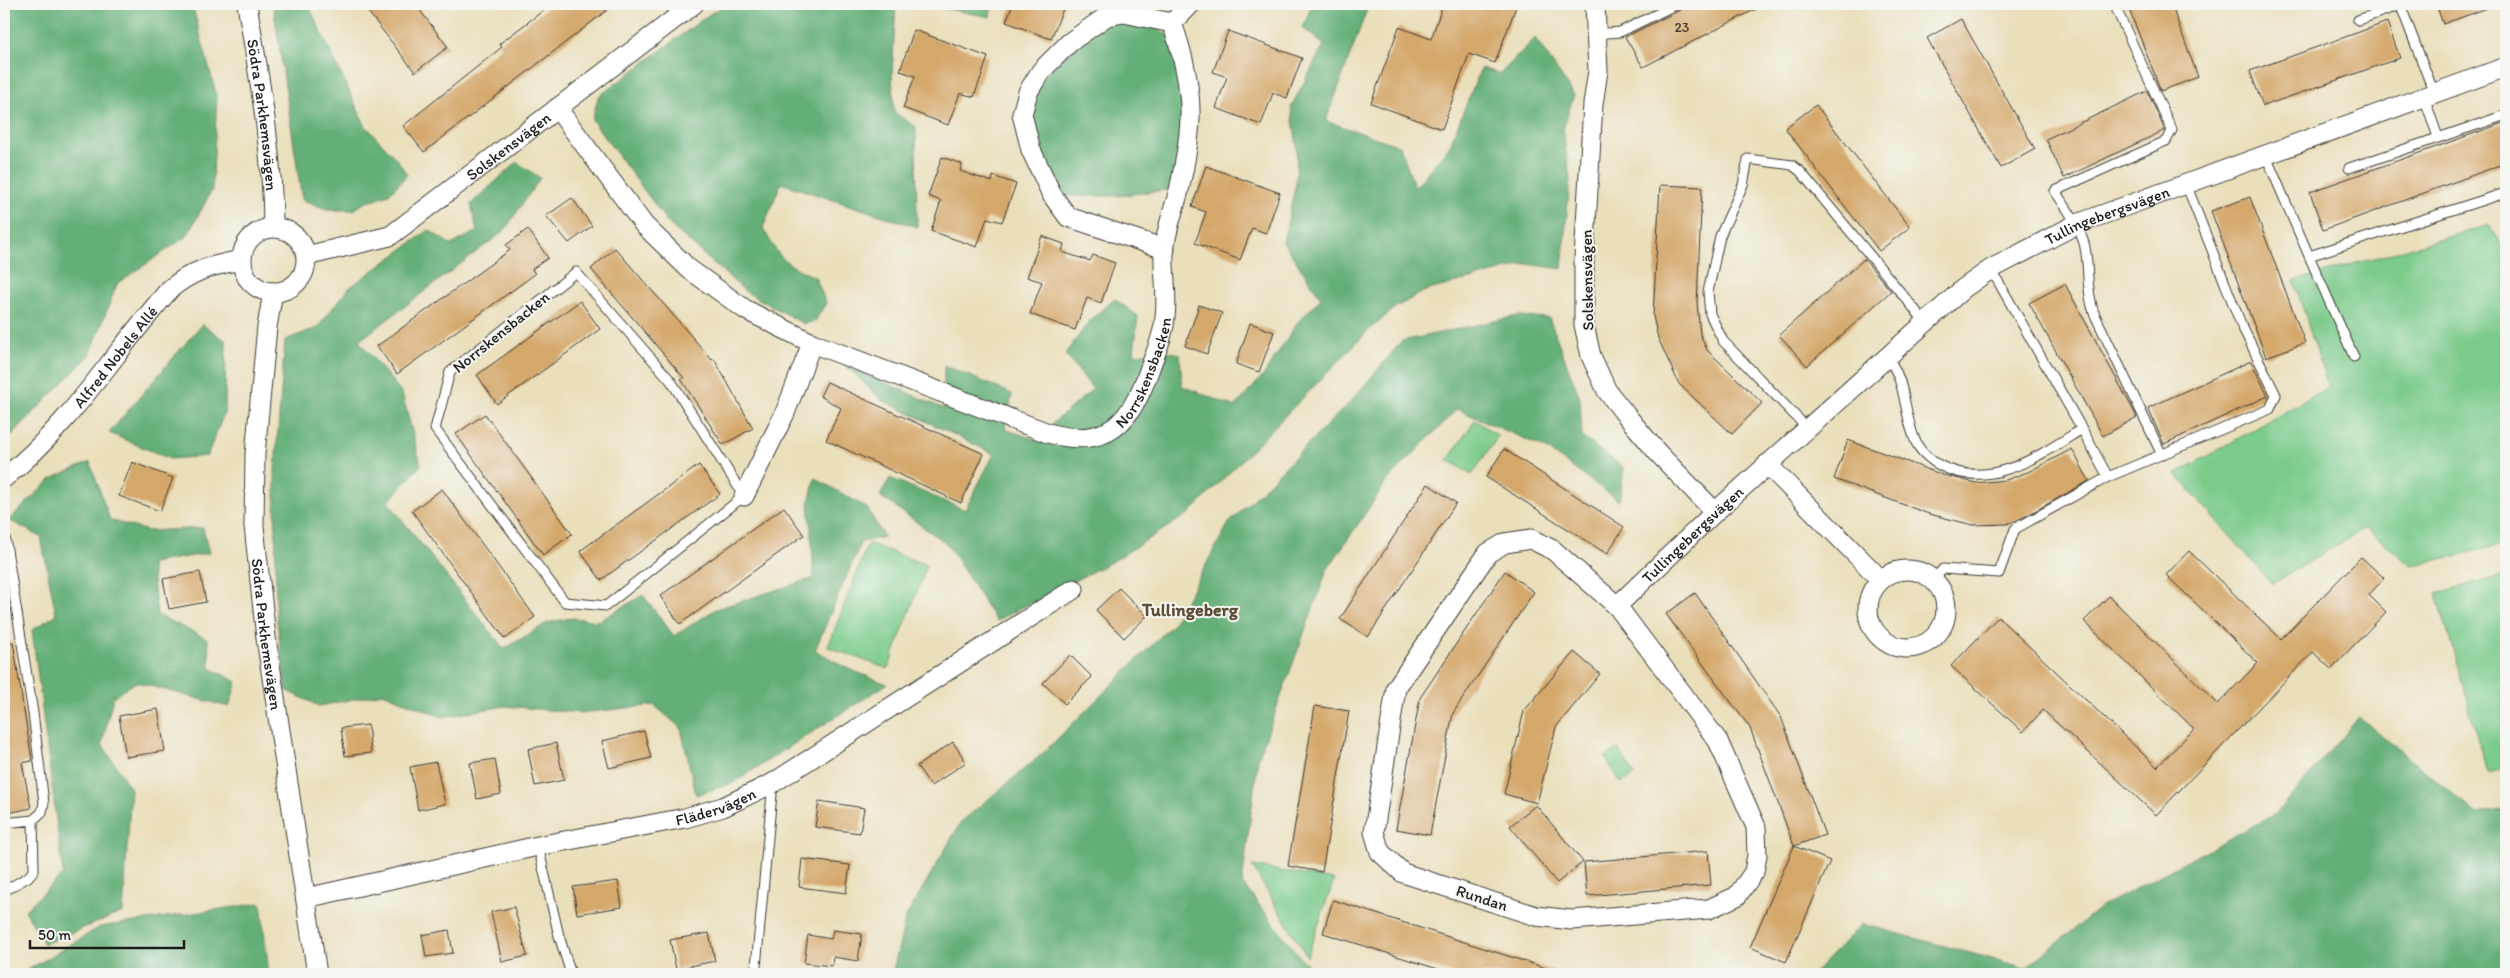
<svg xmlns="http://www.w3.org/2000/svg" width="2510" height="978" font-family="Itim,sans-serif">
<rect width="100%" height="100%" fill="#f6f6f2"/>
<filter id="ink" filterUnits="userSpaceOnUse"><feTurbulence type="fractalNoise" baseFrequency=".02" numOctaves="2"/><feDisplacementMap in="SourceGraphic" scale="10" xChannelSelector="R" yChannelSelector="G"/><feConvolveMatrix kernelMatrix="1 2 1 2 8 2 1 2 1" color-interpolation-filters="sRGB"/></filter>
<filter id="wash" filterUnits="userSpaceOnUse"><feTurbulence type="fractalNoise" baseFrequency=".0096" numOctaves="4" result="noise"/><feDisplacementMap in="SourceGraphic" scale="20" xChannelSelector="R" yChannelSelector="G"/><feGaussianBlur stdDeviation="1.12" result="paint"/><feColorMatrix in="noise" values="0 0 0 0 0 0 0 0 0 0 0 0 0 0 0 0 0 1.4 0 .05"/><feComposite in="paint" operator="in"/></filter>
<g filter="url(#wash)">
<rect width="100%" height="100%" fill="#eadfbb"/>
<path fill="#7bcb8b" stroke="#4c7454" d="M2490,225L2506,253V544L2411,566L2366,528L2272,584L2176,474L2328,387L2294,281Z
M1475,420L1498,436L1472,475L1448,460Z
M868,543L927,565L888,669L828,647Z
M2506,575V769L2487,773L2437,593Z
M1618,749L1635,775L1621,783L1605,757Z
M1252,866L1334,880L1307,957Z"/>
<path fill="#64af77" stroke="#40664a" d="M4,4H192L217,97L212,190L187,236L117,284L90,355L4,443Z
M273,4H308L365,125L399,162L407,175L389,194L364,203L354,210H330L302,200Z
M729,4H896L892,74L894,112L916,127L917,227L781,183L763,228C780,259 782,262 815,277L826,303L815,321L804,324L746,292L669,224L592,120L598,97L711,13Z
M921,4H992L990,17Z
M1312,4H1369L1326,121L1400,146L1415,188L1450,145L1481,68L1500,74L1535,38L1574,95L1563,129L1570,179L1562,269L1527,264L1425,291L1396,307L1369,330L1190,513L1113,561L996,621L947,544L880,496L890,478L965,510L994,454L882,400L844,364L944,409V365L1012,394L1005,429L1034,439L1093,389L1065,354L1091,319L1115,299L1138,316L1134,354L1165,351L1180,354L1182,386L1235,407L1263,376L1297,323L1321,298L1283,242L1296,183L1297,148L1291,107L1324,45L1303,28Z
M1122,19L1149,23L1169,36L1176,52L1185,123L1174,189L1116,196H1063C1042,160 1011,114 1045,75C1051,68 1060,61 1067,54C1083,39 1101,25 1122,19Z
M517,162L540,178L504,231L359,341L402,393L421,465L388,502L504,649L547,623L571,618L599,621L643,595L674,636L716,609L814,578L809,503L815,478L867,508L884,537L861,542L815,650L849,669L887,684L733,783L696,795L681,728L654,705L581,713L505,706L442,717L383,693L319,706L286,690L276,614L275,468L285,340L317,328L349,288L429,230L451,245L477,231L471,204Z
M1518,316L1549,318L1580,398L1582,437L1624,468L1619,501L1545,448L1457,409L1387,481L1327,570L1258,759L1242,883L1299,956L1318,974H892L906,917L961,822L1042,754L1173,624L1229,523L1351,401L1402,341Z
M202,324L226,341L225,411L207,456L170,459L109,433Z
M90,462L110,520L148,531L203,528L209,553L151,563L157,615L208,639L210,668L237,682L229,707L136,682L113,697L102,744L131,789L123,912L44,944L25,910L63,874L32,630L56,615L41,537L9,520L51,479Z
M2359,717L2477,814L2506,809V974H1813L1862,924L2026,968L2101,907L2277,813Z
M261,903L269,974H21L100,927Z"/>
<g id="blocks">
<path fill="#d4a76a" d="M362,4H415L448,47L415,72Z
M552,4H615L424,152L403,126L502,47L499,44Z
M1013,4H1065L1051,39L1006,22Z
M1443,4H1517L1495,63L1469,54L1442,129L1371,103L1399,27L1431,39Z
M1686,4H1766L1643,67L1625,37L1680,10Z
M2127,4H2171L2198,77L2161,91Z
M2436,4H2492L2493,6L2443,24Z
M1961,19L2035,149L2001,168L1927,38Z
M2387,22L2400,58L2263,106L2250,71Z
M914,30L988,57L974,97L960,93L948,125L903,108L915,76L900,71Z
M1228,31L1302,58L1287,98L1273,93L1261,125L1216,108L1227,77L1213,72Z
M2147,91L2165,130L2064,178L2046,139Z
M1816,105L1910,227L1879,251L1785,128Z
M2506,122V163L2323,230L2310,192Z
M942,157L962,164L960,171L992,182L993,176L1016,184L1002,222L987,218L977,247L931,231L941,201L928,196Z
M1206,166L1280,193L1266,233L1252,228L1240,260L1195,243L1206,212L1192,207Z
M1660,185L1702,187L1697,303L1700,334L1707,350L1762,403L1732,434L1679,384L1658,338L1653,316Z
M2250,197L2305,343L2266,357L2211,211Z
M572,198L592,226L569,243L546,216Z
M528,229L548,258L532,269L535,274L397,374L377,346L510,250L506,245Z
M1042,236L1064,244L1062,252L1090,261L1093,255L1115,263L1101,303L1087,298L1075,330L1030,314L1042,282L1027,277Z
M615,248L712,360L714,359L753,428L723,445L681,379L684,378L591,269Z
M1864,259L1891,291L1807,366L1779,335Z
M2065,284L2137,417L2103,436L2029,303Z
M580,301L600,329L497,404L477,375Z
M1199,305L1222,313L1207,354L1185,346Z
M1250,323L1274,332L1259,372L1236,364Z
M2251,361L2268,396L2164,444L2148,408Z
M827,382L984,454L961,503L826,440L841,408L820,396Z
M485,414L572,534L543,555L456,434Z
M1848,440L1943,475L1976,483L2006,480L2028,472L2072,449L2089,481L2024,517L2007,524L1973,525L1929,514L1834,479Z
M1504,449L1624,527L1607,554L1486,477Z
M132,462L173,478L160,511L119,496Z
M699,465L720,494L601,580L580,551Z
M1428,484L1456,503L1368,637L1340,619Z
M442,489L535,617L505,639L412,511Z
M784,507L804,535L680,624L660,596Z
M2189,551L2281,639L2361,557L2384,578L2369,595L2386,612L2331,669L2313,652L2156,815L2043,710L2023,732L1951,666L1998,617L2157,767L2194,729L2084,621L2109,596L2218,704L2258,663L2166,575Z
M1505,571L1534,592L1453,713L1430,835L1396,829L1420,698Z
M200,572L206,602L169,609L163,579Z
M1119,588L1147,616L1124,638L1096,610Z
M1695,593L1781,717L1825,835L1794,846L1750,728L1666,614Z
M13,642L32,761L22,763L31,808L4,814V643Z
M1574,652L1600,674L1556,727L1537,803L1504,794L1524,711Z
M1070,655L1092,677L1065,704L1043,683Z
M1315,706L1349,711L1322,872L1288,866Z
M158,709L165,751L126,757L119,716Z
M368,725L371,753L345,756L341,728Z
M644,731L651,758L609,768L602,741Z
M953,742L966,762L931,786L917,766Z
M556,743L564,780L535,786L528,749Z
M495,759L501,794L477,799L470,763Z
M436,762L445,804L418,810L410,767Z
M819,801L864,808L860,833L815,827Z
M1536,805L1583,862L1557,883L1510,826Z
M1794,846L1830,861L1786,962L1750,947Z
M1708,851L1711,885L1587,896L1584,862Z
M802,859L850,865L846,893L799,887Z
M618,881L622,907L577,914L573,887Z
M1333,900L1555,971L1554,974H1454L1323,933Z
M514,907L527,956L502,962L491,912Z
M449,930L453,953L426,957L422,935Z
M833,930L862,934L858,961L833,957L832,966L804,963L808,935L831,939Z
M709,933L715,961L676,969L670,940Z"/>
</g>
</g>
<g filter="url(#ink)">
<use href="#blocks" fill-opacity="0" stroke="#3b3934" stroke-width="1"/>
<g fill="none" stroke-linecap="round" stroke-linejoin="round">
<g stroke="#3b3934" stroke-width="11">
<path id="service" d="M2114,4L2172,130L2166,141L2055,191C2066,208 2078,223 2084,243C2090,266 2085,287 2094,313L2162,455
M2400,4L2434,93
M2358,20L2401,5
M1596,34L1620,32L1677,4
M2424,97L2438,137
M2265,154L2309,256L2502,194L2506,202
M2349,168L2506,115
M2309,256L2354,357
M576,272L671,381L744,496L606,606L565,602L435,429L450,372Z
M1887,357C1907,382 1903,412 1915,440C1919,451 1931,461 1941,466C1991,491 2040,455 2082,429L1991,269
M1807,428L1723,341L1710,314L1708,292L1720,236L1743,185L1748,159L1792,165L1800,171L1926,323
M2082,429L2108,477L2270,409L2276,395L2241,324L2186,184
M4,531L33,713L44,803L42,812L33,820L34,870L28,877L4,891
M1933,580L1943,569L1999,573L2015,529L2108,477
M4,823L33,820
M538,846L559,936L571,974
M756,967L773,783"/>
</g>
<g stroke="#3b3934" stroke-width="21">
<g id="minor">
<path id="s1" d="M247,4C259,77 273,153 273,227"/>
<path d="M1595,4L1598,71L1593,104L1584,259V325L1591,356L1607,391L1626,415L1658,453L1715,512"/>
<path id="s2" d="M557,108L644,225L689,269L746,310L812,343L1048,433C1109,450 1131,422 1150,368C1156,351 1164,335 1165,317C1168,296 1163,274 1164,253C1165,232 1174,210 1179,190C1184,168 1189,142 1190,119C1191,88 1182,51 1172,23L1191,4"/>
<circle cx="274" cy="260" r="32"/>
<path d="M1165,249L1068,217L1052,195L1031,150L1022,114L1028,92L1041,71L1070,42L1107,16L1124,13L1172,23"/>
<path id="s3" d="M306,256L390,236L694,4"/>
<path id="s4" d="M273,292L267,327L255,454L254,526L266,638L317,974"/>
<path d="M1767,464L1881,580"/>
<path id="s5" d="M4,478C71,425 114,352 170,289C194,269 212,266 241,260"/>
<path d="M744,496L785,413L812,343"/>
<path d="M1531,539L1553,550L1617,606L1718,741L1756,827L1757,855L1754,872L1737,896L1709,909L1572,920L1536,916L1403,873L1380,852L1374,832L1396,688L1488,553L1505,543Z"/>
<circle cx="1907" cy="609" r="39"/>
<path id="s6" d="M1617,606L1715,512L1964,288L1991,269L2077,224L2506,67"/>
<path id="s7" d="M306,898L538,846L685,818L723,807L773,783L1074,589"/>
</g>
</g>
<use href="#service" stroke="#fff" stroke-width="9"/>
<use href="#minor" stroke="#fff" stroke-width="19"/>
</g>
</g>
<g text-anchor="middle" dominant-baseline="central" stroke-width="4" stroke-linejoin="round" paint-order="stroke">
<g font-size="14" fill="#4a3f30">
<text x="1682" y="27">23</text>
</g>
<g font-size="16" fill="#1c1c1c" stroke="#f6f6f2">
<text stroke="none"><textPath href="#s1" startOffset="112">Södra Parkhemsvägen</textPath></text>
<text stroke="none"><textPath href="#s3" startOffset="235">Solskensvägen</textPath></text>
<text stroke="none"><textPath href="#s6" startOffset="632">Tullingebergsvägen</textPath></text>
<text transform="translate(1587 280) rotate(-91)">Solskensvägen</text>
<text transform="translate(501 332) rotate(-39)">Norrskensbacken</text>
<text stroke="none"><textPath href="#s5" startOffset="165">Alfred Nobels Allé</textPath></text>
<text stroke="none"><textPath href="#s2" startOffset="738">Norrskensbacken</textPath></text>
<text stroke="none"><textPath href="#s6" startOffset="104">Tullingebergsvägen</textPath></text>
<text stroke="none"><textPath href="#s4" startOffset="344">Södra Parkhemsvägen</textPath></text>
<text stroke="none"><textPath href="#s7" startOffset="420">Flädervägen</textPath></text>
<text transform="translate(1482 898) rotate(18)">Rundan</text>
</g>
<g font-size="18" font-weight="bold" fill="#5c4d37" stroke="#f6f6f2">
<text x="1190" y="610">Tullingeberg</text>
</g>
</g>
<rect width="2510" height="978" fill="none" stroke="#f6f6f2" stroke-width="20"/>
<path d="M30 940v8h154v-8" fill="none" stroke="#1c1c1c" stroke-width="2.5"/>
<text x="38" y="940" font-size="15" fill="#1c1c1c" stroke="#f6f6f2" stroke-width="4" paint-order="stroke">50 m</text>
</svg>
